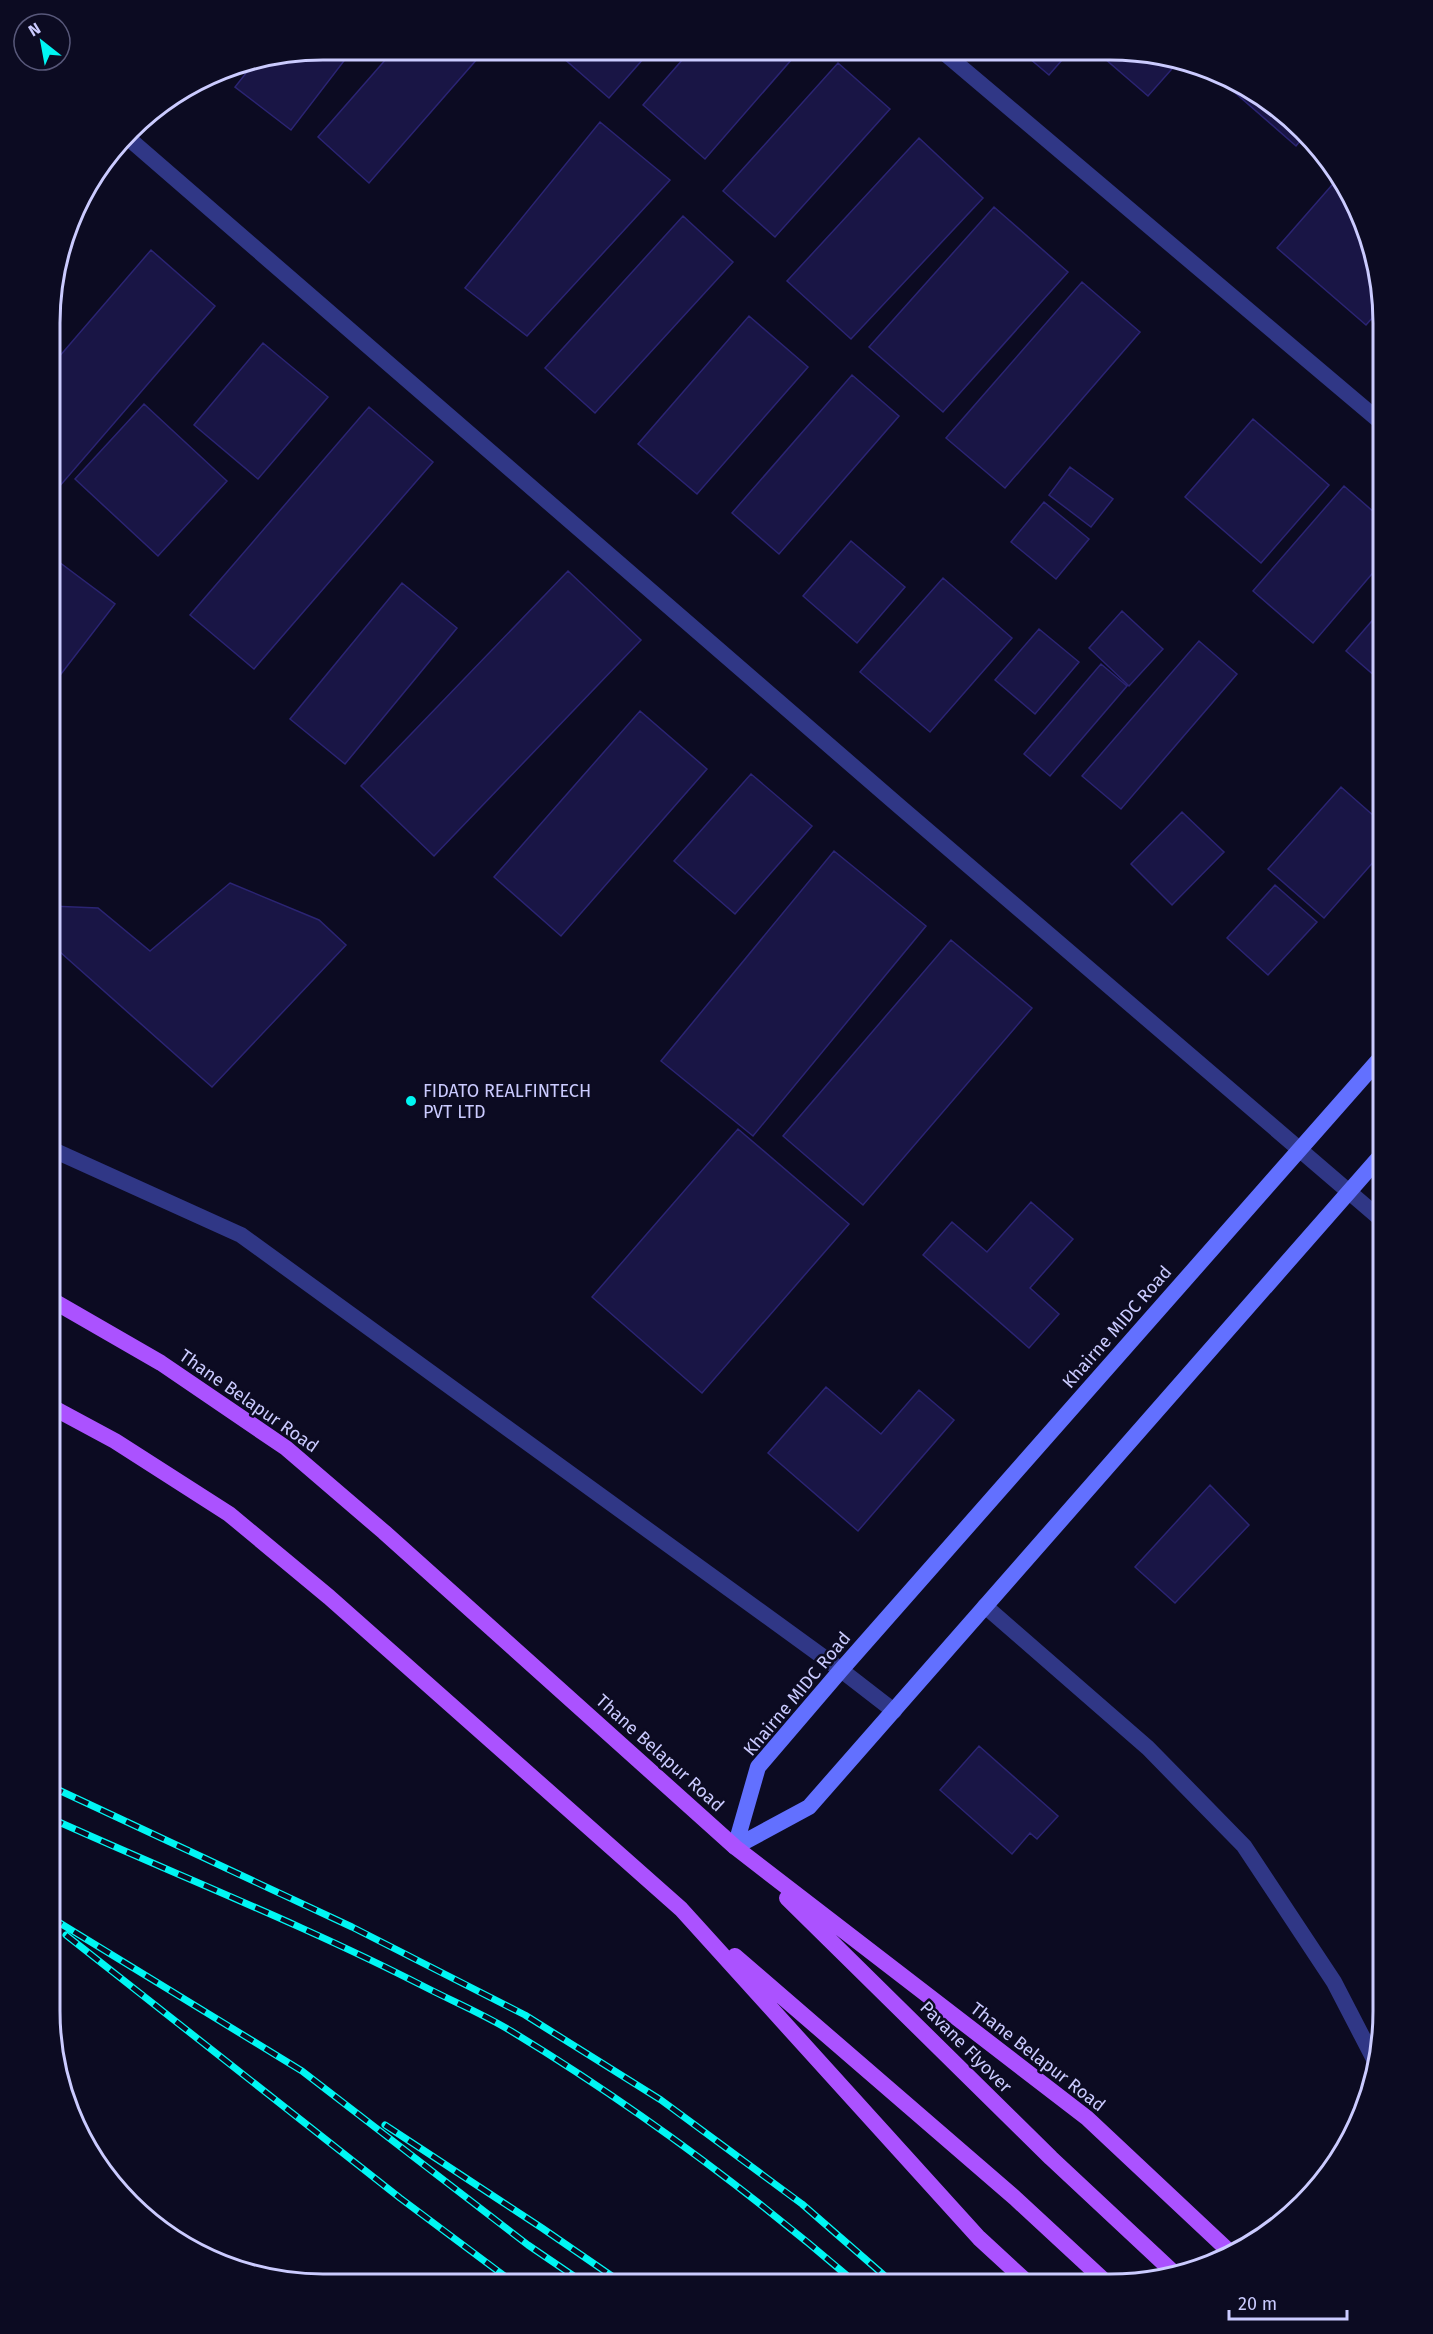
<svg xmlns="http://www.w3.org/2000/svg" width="1433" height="2334" font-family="'Fira Sans',sans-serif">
<rect width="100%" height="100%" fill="#0c0b22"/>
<path fill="#191545" stroke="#2b2473" stroke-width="1.5" d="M323,50H338L347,57L291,130L235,87L254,63Z
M394,50H469L478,58L369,183L318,137Z
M554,50H651L609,98Z
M690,51H799L705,159L643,105Z
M1022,52H1069L1049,75Z
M1097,52H1146L1179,61L1148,96Z
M838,63L890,109L775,237L723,191Z
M1230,79L1277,106L1305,135L1296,146L1225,84Z
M600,122L670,180L527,336L465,288Z
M919,138L983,198L851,339L787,281Z
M1339,177L1363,218L1381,308L1366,325L1277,248Z
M994,207L1068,272L943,412L869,347Z
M683,216L733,262L595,413L545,368Z
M151,250L215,306L59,487L52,480V365Z
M1082,282L1140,332L1005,488L946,438Z
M749,316L808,367L697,494L638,444Z
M263,343L328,397L258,479L194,425Z
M852,375L899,416L779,554L732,513Z
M144,404L227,481L158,556L75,479Z
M369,407L433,462L254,669L190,615Z
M1253,419L1329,485L1261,563L1185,497Z
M1070,467L1113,499L1091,527L1049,495Z
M1344,486L1383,520V561L1313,643L1253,591Z
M1044,502L1089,539L1056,579L1011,542Z
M851,541L905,587L857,643L803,596Z
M51,556L115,604L51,687Z
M568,571L641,640L434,856L361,786Z
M943,578L1012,638L930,732L860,672Z
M402,583L457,628L345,764L290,719Z
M1383,608V683L1346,651Z
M1122,611L1163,649L1129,686L1089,648Z
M1039,629L1079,662L1035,714L995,680Z
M1199,641L1237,674L1121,809L1082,776Z
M1101,664L1127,686L1050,776L1024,754Z
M640,711L707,769L561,936L494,877Z
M751,774L812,826L735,914L674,861Z
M1341,787L1383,824V851L1324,918L1268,869Z
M1182,812L1224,852L1172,905L1131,864Z
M834,851L926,926L753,1136L661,1061Z
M230,883L319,920L346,945L212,1087L51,944V906L98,908L150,951Z
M1275,885L1317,922L1268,975L1227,938Z
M951,940L1032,1008L863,1205L783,1136Z
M738,1129L849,1224L702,1393L592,1297Z
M1031,1202L1073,1239L1030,1288L1059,1314L1029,1348L923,1255L952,1222L987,1252Z
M826,1387L881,1434L919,1390L954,1420L858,1531L768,1453Z
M1210,1485L1249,1525L1175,1603L1135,1567Z
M979,1746L1058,1816L1037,1839L1030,1833L1012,1854L940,1790Z"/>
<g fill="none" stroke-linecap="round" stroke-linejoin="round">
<path stroke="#303786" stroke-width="16" d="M985,1606L1148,1748L1244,1846L1334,1982L1376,2063"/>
<path stroke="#303786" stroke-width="16" d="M942,51L1383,424
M127,137L899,806L1383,1221"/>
<path stroke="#303786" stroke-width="16" d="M51,1149L241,1235L841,1670L894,1711"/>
<path stroke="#6270ff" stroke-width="16" d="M735,1847L758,1767L841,1670L1383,1055
M735,1847L809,1807L1383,1153"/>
<path stroke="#ab52ff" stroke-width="16" d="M50,1299L161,1363L286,1448L384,1532L735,1847L1087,2118L1232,2254
M50,1406L115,1441L229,1514L329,1597L681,1909L979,2238L1029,2284
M787,1898L1051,2158L1173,2272
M735,1956L1015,2198L1108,2284"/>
<g stroke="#00f6f3" stroke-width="7">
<path id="rail" d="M50,1786L352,1927L525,2015L661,2100L802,2204L894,2284
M50,1818C174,1874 302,1924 423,1986C452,2001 483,2014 511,2031C633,2105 749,2191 857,2284
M50,1917L302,2071L528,2245L584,2283
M66,1935L400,2198L514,2283
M385,2125L542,2228L622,2283"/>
</g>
<use href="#rail" stroke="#0c0b22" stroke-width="4.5" stroke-dasharray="14" stroke-linecap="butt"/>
</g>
<circle fill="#00f6f3" stroke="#0c0b22" stroke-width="2" cx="411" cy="1101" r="6"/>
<g text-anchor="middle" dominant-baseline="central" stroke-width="5" stroke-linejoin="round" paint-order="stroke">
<g font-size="18" fill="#cbcbff" stroke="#0c0b22" text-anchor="start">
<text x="423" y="1091">FIDATO REALFINTECH<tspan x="423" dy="21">PVT LTD</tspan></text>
</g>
<g font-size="18" fill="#cbcbff" stroke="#0c0b22">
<text transform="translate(1117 1327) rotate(-49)">Khairne MIDC Road</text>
<text transform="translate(249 1401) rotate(35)">Thane Belapur Road</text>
<text transform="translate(797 1694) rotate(-50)">Khairne MIDC Road</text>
<text transform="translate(660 1753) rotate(42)">Thane Belapur Road</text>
<text transform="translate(966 2047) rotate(45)">Pavane Flyover</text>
<text transform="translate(1038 2057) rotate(38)">Thane Belapur Road</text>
</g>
</g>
<path d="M0 0H1433V2334H0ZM323 60H1110A263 263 0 0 1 1373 323V2011A263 263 0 0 1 1110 2274H323A263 263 0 0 1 60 2011V323A263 263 0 0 1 323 60Z" fill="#0c0b22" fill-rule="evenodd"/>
<path fill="none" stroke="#cbcbff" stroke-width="3" d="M323 60H1110A263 263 0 0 1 1373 323V2011A263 263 0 0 1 1110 2274H323A263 263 0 0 1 60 2011V323A263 263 0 0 1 323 60Z"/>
<g transform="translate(42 42) rotate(329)"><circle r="28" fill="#0c0b22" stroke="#58587a" stroke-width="1.5"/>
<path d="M0-4.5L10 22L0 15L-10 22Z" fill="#00f6f3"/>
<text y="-9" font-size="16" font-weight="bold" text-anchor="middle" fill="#cbcbff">N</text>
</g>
<path d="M1229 2310v9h118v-9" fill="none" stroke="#cbcbff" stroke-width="3"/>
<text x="1238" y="2310" font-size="18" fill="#cbcbff" stroke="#0c0b22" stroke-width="4.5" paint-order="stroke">20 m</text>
</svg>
